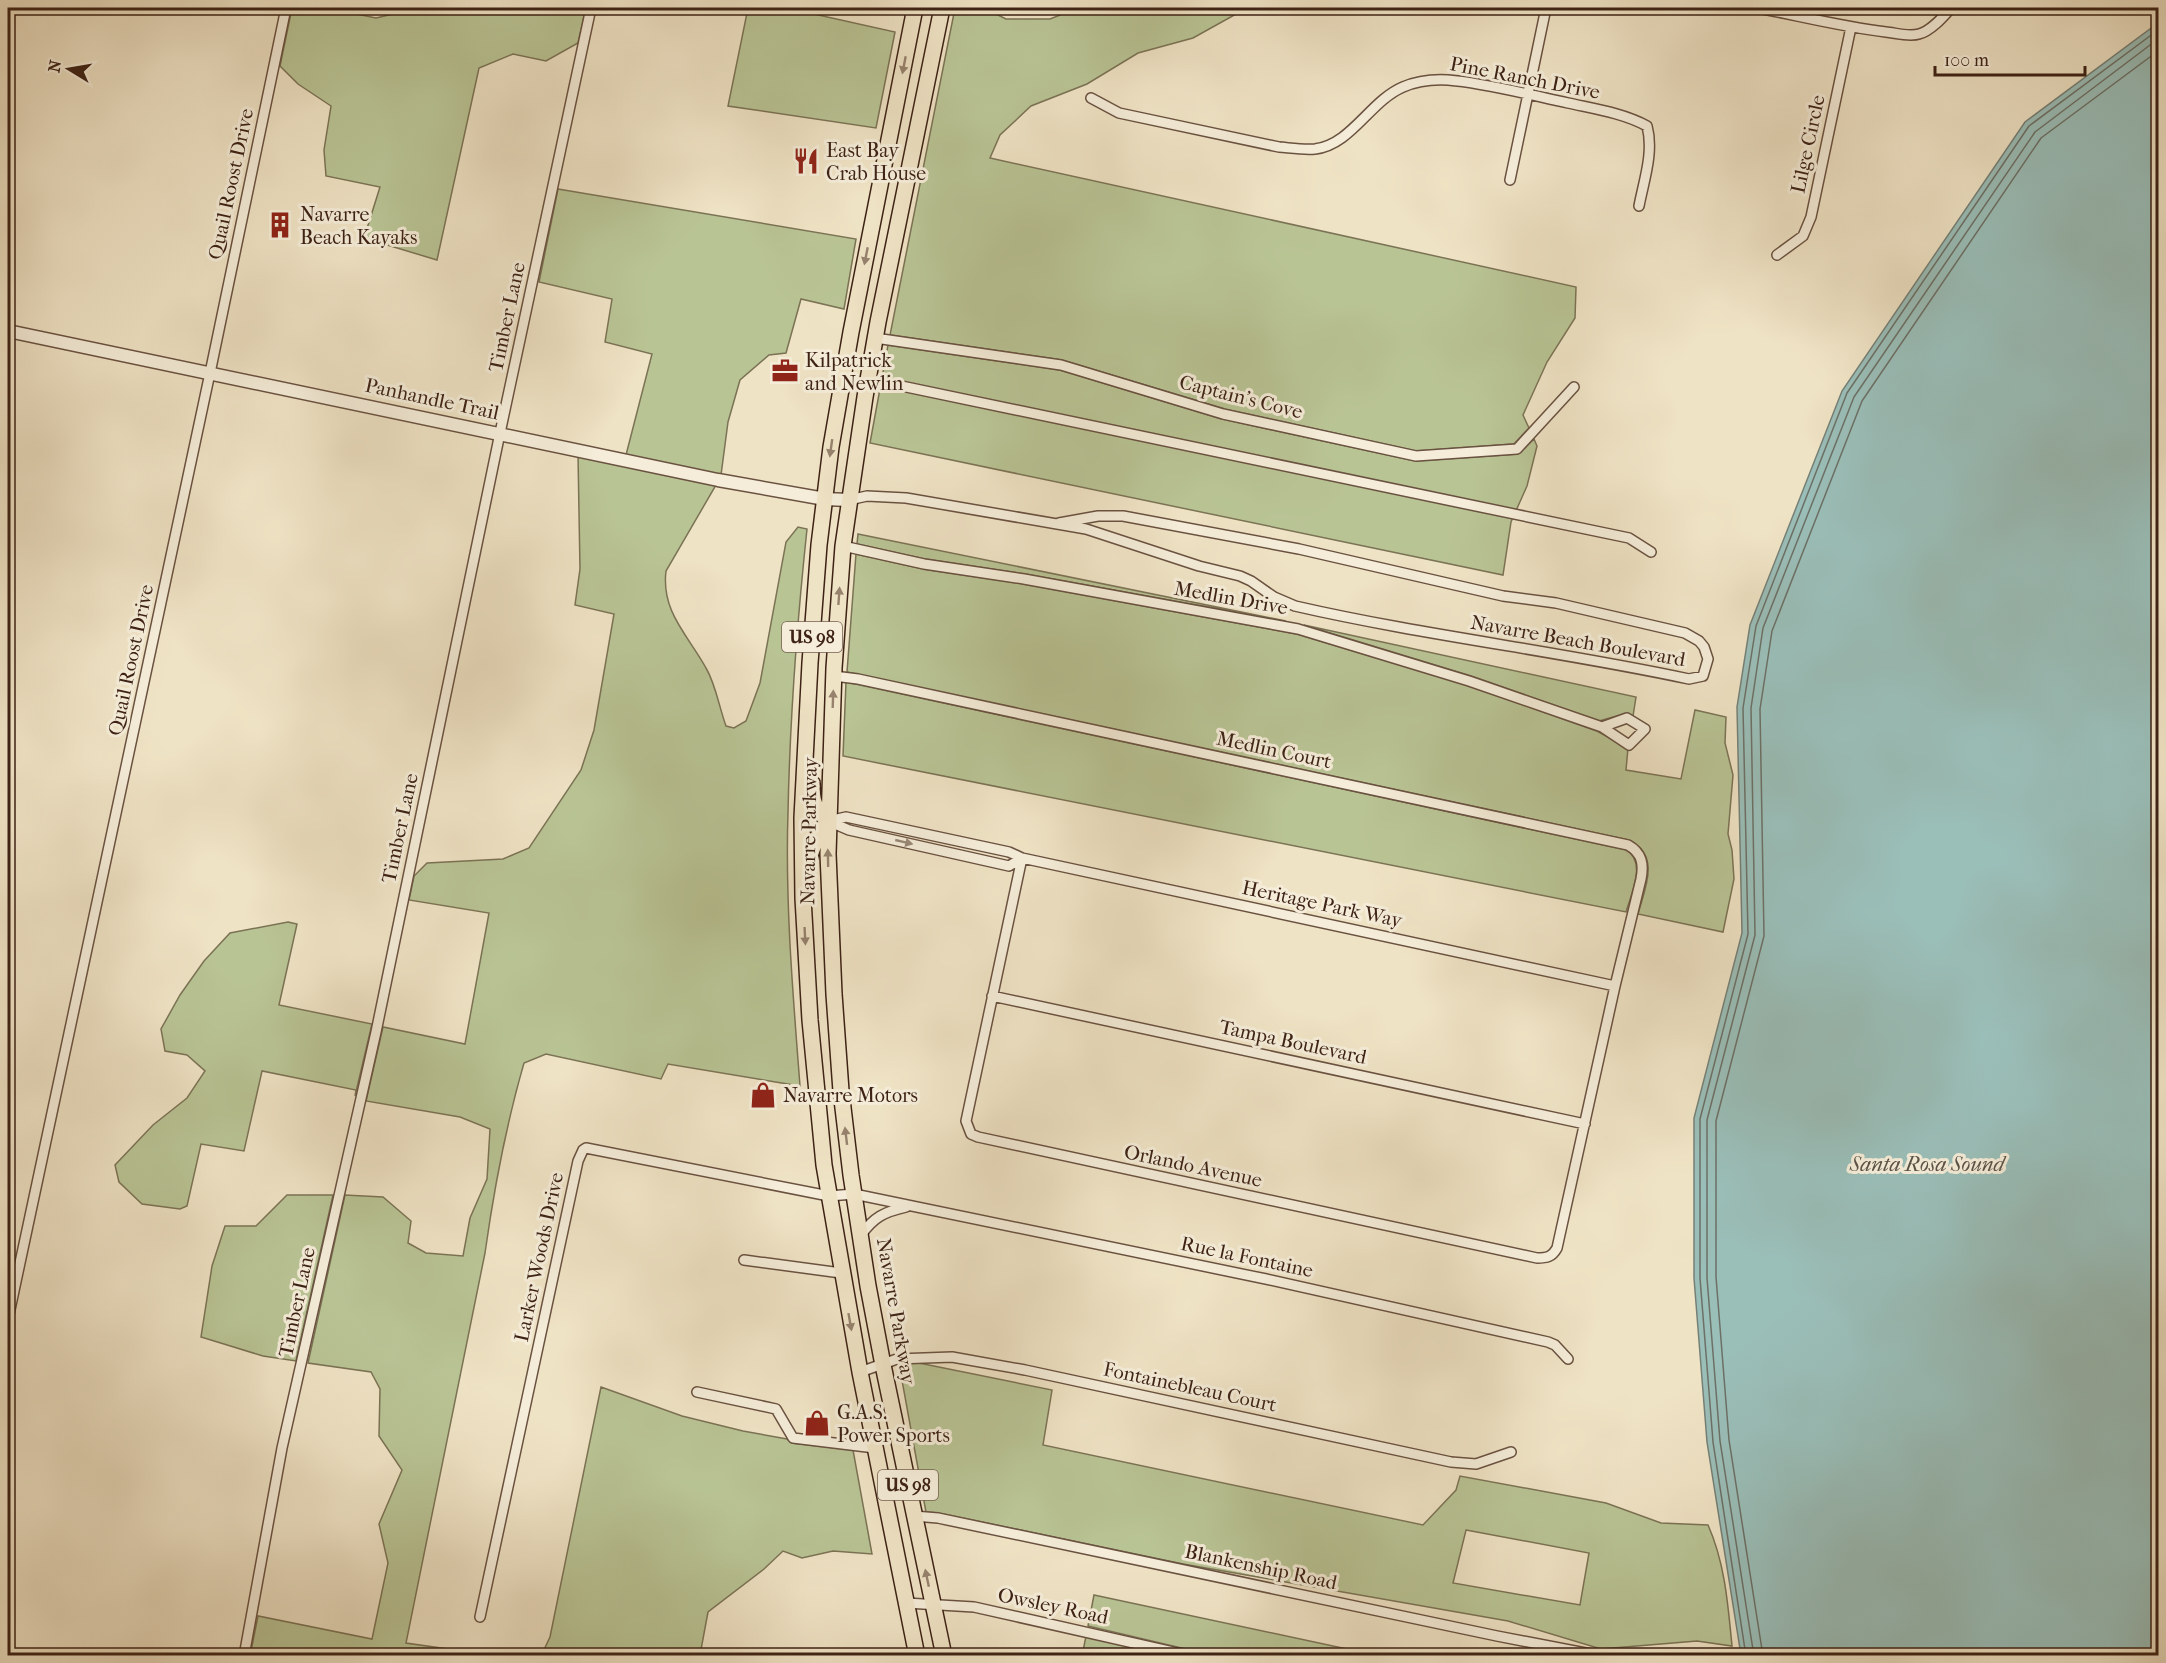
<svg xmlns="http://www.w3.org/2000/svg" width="2166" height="1663" font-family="'IM FELL French Canon',serif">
<rect width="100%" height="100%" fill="#efe3c5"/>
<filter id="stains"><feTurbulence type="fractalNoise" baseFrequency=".00333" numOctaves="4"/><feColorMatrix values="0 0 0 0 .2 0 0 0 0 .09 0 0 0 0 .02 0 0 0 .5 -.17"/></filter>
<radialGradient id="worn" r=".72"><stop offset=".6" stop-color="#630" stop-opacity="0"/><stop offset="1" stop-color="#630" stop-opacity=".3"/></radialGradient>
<path fill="#b9c495" stroke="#7b7355" stroke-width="1.5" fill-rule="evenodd" d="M316,8H327L376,18L410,10L411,8H586L578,43L546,61L513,54L479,68L437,260L364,238L380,187L326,176L324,150L331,106L298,84L280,66L291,13Z
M748,8H787L895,32L876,128L728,106Z
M955,8H984L1006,19H1050L1078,8H1247L1193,38L1138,53L1087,84L1031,106L1000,135L990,158L1576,287L1575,318L1547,362L1523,415L1529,428L1514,444L1416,451L1225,409L1062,360L890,335Z
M558,189L856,239L844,309L801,299L786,353L769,355L740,380L728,422L721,475L626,455L652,354L605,342L612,299L539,282Z
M888,345L1060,370L1222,419L1415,461L1518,454L1534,439L1537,446L1527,486L1511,522L1503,575L870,443Z
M578,455L716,485L666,571C661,612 688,635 706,668C716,685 719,707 726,726L734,728L746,721L760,683L786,542L798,527L807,529C797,623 790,717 788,812C785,903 793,995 800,1086L668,1064L661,1079L546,1054L524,1063C506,1125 494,1189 485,1253L406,1643L491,1655L250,1656L258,1616L372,1639L388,1563L379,1524L402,1470L379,1436L380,1389L371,1372L308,1363L345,1195L383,1197L411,1221L408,1243L426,1253L463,1256L470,1218L487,1179L490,1129L460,1117L366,1101L383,1027L465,1044L489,913L409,900L414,876L427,863L503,859L529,848L581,770L594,730L614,614L575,605L580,569Z
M858,534L1286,621L1025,574L925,559L857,544Z
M856,554L923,569L1024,584L1297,634L1467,685L1597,731L1628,748L1626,770L1681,779L1695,710L1726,717L1725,743L1733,775L1728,834L1732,850L1734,879L1723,932L1638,914C1645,888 1661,856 1629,840L847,672Z
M1304,625L1636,697L1633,716L1624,714L1599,721L1471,676Z
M846,682L1626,850C1647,861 1631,895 1626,912L843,756Z
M288,922L297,924L279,1005L372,1024L355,1096L356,1090L262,1071L244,1151L201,1144L187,1206L180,1209L142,1204L119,1182L115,1165L153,1125L187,1098L205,1071L187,1055L165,1051L161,1029L180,995L204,961L230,933Z
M287,1195H333L296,1361L263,1356L201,1337L212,1266L225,1226H256Z
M919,1363L1052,1390L1043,1445L1423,1525L1456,1490L1460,1476L1606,1503L1661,1523L1708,1525C1725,1563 1728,1605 1732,1646L1697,1641L1601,1649L1508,1621L1183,1564L939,1513L926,1512L899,1364ZM1466,1530L1589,1553L1580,1605L1453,1583Z
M601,1387L682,1416L743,1431L787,1439L792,1443L853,1450L872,1554L833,1551L802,1558L783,1551L764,1569L708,1612L700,1655L541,1656L550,1637Z
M1094,1595L1375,1655H1211L1088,1626Z
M1086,1636L1169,1656H1082Z"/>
<path fill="#9abeb8" stroke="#758077" stroke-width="1.5" d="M2158,23V1655H1741L1707,1442L1694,1278V1118L1742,933L1737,707L1750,625L1842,391L2025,122Z"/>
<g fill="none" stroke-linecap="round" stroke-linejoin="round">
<path stroke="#6c7066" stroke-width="1.5" d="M1746,1656L1713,1442L1700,1278V1119L1748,934L1743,708L1756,626L1847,393L2029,126L2158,30
M1754,1656L1720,1441L1707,1278V1120L1755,935L1751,708L1763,628L1854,397L2035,132L2158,39
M1763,1656L1729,1440L1716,1277V1121L1764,936L1760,709L1772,631L1862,401L2041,138L2158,51"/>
<g stroke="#6a5241" stroke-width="12">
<path id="minor" d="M1758,8C1800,16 1843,27 1886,32C1896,33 1909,37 1919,34C1931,31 1943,17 1951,8
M1091,98L1119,113L1279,147C1291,148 1303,150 1315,149C1351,145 1370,101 1403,87C1417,81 1432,79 1448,80C1486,83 1531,95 1568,103C1595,109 1623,113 1647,126C1654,152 1644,180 1639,206
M1510,180L1546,8
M1777,255L1803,236L1811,217L1851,27
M875,338L1061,365L1223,414L1416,456L1517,449L1574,387
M868,379L1629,538L1651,552
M849,500L867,496L906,498L1086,529L1199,566L1240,576L1251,581L1274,597L1295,606C1426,636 1559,651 1689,679L1703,676L1708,659L1704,647L1699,641L1685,633L1556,603L1503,596L1299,549L1123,516H1098L1059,523
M843,546L924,564L1024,579L1298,629L1469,681L1602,727L1629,745L1645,729L1627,718L1602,727
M834,676L858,679L1628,845C1642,853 1644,864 1641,879L1615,986L1557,1248C1552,1257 1547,1258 1537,1258L978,1137L971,1134L966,1121L1022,858
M828,821L846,817L1009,852L1022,858L1615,986
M828,821L849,830L1009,866L1022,858
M992,996L1585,1124
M861,1235C874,1217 884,1212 906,1207
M744,1260L841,1273
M8,1319L210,373L286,8
M860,1372L897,1359L952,1357L1025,1370L1451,1462L1476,1464L1511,1452
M697,1392L776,1409L793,1438L875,1448
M914,1516L938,1518L1497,1636L1601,1656
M906,1603L974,1607L1191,1656
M480,1617L578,1161L583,1150L586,1148L829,1196L854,1194L1266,1279L1548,1342L1555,1345L1568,1359
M244,1656L282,1448L376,1032L500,433L591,8"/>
</g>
<g stroke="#6a5241" stroke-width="15">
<path id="tertiary" d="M8,331L718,480L825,499L849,500"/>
</g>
<g stroke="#3d2215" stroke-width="18">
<path id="trunk" d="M915,8L851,332L831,447L819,545L810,663L802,818L803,898L810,1020L824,1165L860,1372L917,1656
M942,8L878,322L865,397L843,546L834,668L828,854L834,994L841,1091L851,1175L868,1286L883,1365L944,1656
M807,868C810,850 817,835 828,821C814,807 812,803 812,783"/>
</g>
<use href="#minor" stroke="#f5edd9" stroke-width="9"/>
<use href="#tertiary" stroke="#f5edd9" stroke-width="12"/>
<use href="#trunk" stroke="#efe3c5" stroke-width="15"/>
</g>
<defs><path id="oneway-solid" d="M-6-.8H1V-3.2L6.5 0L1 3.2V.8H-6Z" transform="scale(1.5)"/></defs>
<g fill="#96826d">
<use href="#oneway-solid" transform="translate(904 65) rotate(101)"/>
<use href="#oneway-solid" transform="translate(866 256) rotate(101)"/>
<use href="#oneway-solid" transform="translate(831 448) rotate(98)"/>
<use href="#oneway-solid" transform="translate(839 596) rotate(-86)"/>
<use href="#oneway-solid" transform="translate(833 699) rotate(-88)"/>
<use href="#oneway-solid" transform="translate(828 858) rotate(-91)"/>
<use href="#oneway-solid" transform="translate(805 936) rotate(87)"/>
<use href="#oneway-solid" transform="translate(846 1136) rotate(-97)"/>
<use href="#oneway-solid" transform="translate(850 1322) rotate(80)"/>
<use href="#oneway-solid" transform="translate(927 1578) rotate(-102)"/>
</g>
<use fill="#987" href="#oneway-solid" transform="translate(904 842) rotate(13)"/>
<defs>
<g id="restaurant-bare" transform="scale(2.07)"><path d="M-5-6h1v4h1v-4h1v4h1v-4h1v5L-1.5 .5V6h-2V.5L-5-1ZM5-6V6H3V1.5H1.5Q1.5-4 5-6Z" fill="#8f2418" stroke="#f5edd9" stroke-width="2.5" paint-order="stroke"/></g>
<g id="building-bare" transform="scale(2.07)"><path d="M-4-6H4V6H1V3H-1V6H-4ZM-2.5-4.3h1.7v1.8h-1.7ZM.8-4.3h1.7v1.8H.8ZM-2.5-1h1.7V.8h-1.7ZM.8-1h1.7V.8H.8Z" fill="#8f2418" stroke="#f5edd9" stroke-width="2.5" paint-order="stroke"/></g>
<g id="office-bare" transform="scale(2.07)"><path d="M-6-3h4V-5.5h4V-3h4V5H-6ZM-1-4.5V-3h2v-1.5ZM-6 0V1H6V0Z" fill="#8f2418" stroke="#f5edd9" stroke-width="2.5" paint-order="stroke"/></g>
<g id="shop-bare" transform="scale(2.07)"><path d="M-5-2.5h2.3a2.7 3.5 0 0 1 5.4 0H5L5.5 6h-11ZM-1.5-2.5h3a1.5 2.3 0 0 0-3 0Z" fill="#8f2418" stroke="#f5edd9" stroke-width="2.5" paint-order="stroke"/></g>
</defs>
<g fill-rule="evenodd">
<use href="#restaurant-bare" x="806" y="161"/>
<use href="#building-bare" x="280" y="225"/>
<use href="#office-bare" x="785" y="371"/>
<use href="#shop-bare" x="763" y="1095"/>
<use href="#shop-bare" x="817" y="1423"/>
</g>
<g text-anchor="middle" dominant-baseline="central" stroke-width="6" stroke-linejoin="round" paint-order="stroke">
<g fill="#f5edd9" stroke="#745f50" stroke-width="1.5">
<rect x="782" y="622" width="60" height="30" rx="4.5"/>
<rect x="878" y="1470" width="60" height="30" rx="4.5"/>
</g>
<g font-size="18" font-weight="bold" fill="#3d2215">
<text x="812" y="637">US 98</text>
<text x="908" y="1485">US 98</text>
</g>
<g font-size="20" fill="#3d2215" stroke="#f5edd9">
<text transform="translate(1525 78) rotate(11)">Pine Ranch Drive</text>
<text transform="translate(1808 144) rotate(-78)">Lilge Circle</text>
<text transform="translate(231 184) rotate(-78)">Quail Roost Drive</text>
<text transform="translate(507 317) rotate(-78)">Timber Lane</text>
<text transform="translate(1241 397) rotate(14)">Captain's Cove</text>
<text transform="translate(432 399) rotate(12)">Panhandle Trail</text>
<text transform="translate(1231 598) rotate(10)">Medlin Drive</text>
<text transform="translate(1578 641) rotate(10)">Navarre Beach Boulevard</text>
<text transform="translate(131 660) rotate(-78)">Quail Roost Drive</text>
<text transform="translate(1274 750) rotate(12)">Medlin Court</text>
<text transform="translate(400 828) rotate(-78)">Timber Lane</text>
<text transform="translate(809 831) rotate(-89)">Navarre Parkway</text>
<text transform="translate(1322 904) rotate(12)">Heritage Park Way</text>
<text transform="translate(1293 1042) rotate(12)">Tampa Boulevard</text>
<text transform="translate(1193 1166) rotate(12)">Orlando Avenue</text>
<text transform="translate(539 1257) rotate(-78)">Larker Woods Drive</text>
<text transform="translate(1247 1257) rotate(12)">Rue la Fontaine</text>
<text transform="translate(297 1302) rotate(-78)">Timber Lane</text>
<text transform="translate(896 1311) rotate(80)">Navarre Parkway</text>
<text transform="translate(1190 1387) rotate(12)">Fontainebleau Court</text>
<text transform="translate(1261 1567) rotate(12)">Blankenship Road</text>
<text transform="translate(1053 1606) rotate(12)">Owsley Road</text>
</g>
<g font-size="20" fill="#3d2215" stroke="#f5edd9" text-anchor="start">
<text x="826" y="150">East Bay<tspan x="826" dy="23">Crab House</tspan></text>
<text x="300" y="214">Navarre<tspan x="300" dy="23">Beach Kayaks</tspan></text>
<text x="805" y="360">Kilpatrick<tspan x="805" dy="23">and Newlin</tspan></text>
<text x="783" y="1095">Navarre Motors</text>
<text x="837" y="1412">G.A.S.<tspan x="837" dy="23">Power Sports</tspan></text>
</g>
<g font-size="21" font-style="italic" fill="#595146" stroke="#f5edd9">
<text x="1927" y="1164">Santa Rosa Sound</text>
</g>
</g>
<rect width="2166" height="1663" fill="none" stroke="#efe3c5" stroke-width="30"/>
<rect x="9" y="9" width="2148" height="1645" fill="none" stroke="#3d2215" stroke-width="3"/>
<rect x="15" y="15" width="2136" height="1633" fill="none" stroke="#3d2215" stroke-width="1.5"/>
<g transform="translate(69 69) rotate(281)" stroke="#f5edd9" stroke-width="4.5" paint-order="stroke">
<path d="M0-4.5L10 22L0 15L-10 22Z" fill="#3d2215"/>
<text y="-9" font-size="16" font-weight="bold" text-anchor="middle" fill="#3d2215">N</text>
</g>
<path d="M1935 66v9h150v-9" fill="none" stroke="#3d2215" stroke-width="3"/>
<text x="1944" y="66" font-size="18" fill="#3d2215" stroke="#f5edd9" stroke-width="4.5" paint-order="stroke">100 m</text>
<rect width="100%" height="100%" filter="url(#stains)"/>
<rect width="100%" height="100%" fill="url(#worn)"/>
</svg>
